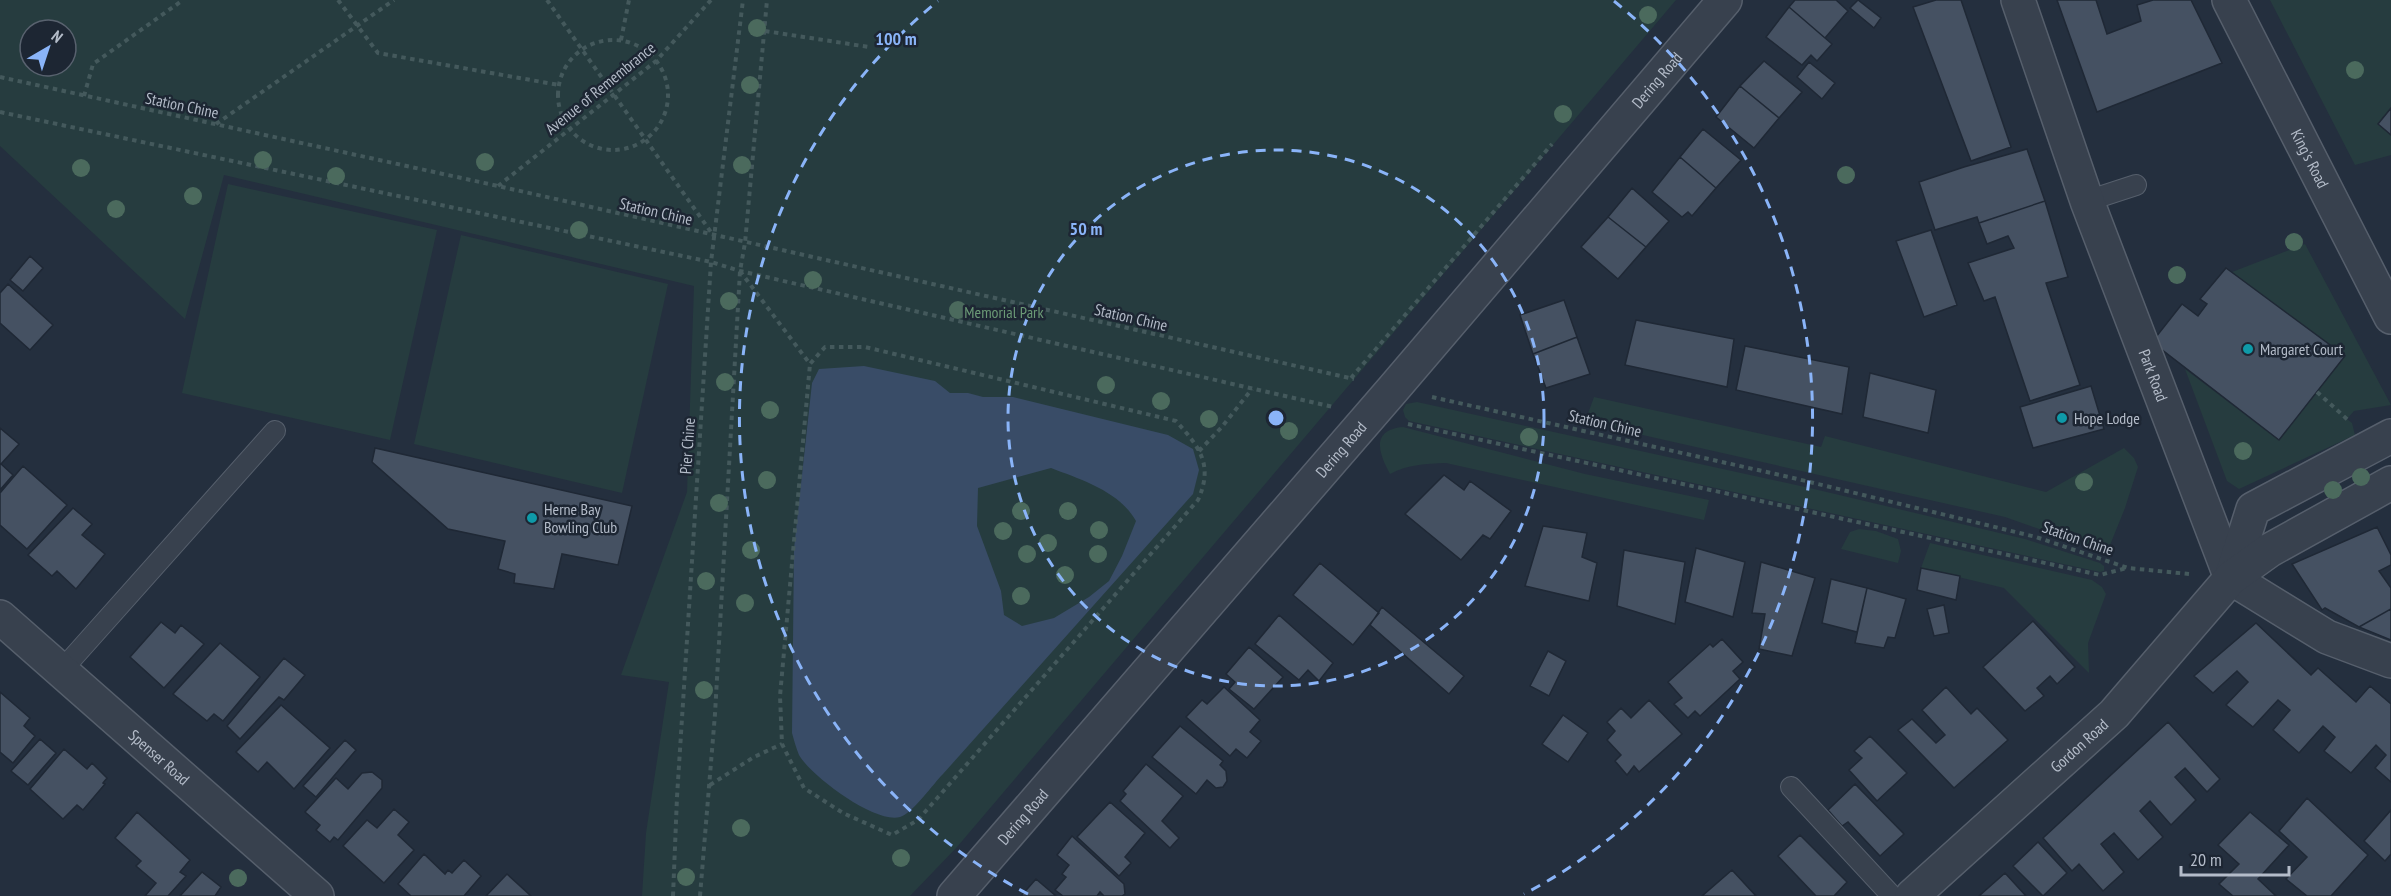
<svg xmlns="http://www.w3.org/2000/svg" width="2391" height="896" font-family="'PT Sans Narrow',sans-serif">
<rect width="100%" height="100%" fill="#242f3e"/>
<path fill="#263c3f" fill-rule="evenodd" d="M0,0H1676L957,847L910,896H642L646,833L669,682L621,675L687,492L694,286L224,175L185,319L0,146ZM30,30H66V66H30Z
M2270,0H2391V108L2378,124L2391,135V155L2355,165Z
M228,184L437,230L390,440L182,393Z
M461,235L668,284L622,493L414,444Z
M2305,244L2391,405L2354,411L2347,419L2352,423L2355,435L2239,489L2227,481L2185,369L2279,440L2345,356L2232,272Z
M1594,397L1821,447L1825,436L2046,492L2124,448L2134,458L2138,467L2125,508L2110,545L2102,551L2005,517L1585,422Z
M1417,402L1814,489L2025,539L2100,563L2104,566V571L2100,572L1409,421L1405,417L1403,410L1406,404Z
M1403,427L1585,474L1709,500L1704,520L1446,463C1426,464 1408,464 1390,474C1379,454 1370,430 1403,427Z
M1859,529L1876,531L1898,539L1901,551L1898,563L1841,549L1850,532Z
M1930,543L2092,580L2102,587L2106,594L2088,643L2089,673L2004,588L1921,568Z"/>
<path fill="#394c67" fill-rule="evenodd" d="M864,366L935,381L950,393H968L983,397H1013L1168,435L1193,449L1199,470L1193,494L943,774C933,784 913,813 900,817C875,824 811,776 799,755C796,748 794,740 792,733L794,549L812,383L819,369ZM1051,468C1082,480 1119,491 1136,521L1122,556L1109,581L1089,597L1054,618L1022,626L1004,615L1001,591L977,526L978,488Z"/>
<path fill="#455162" stroke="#1f2835" stroke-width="1.5" d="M1795,0H1836L1848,11L1825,38L1789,7Z
M1858,0L1881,18L1874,28L1850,8Z
M1936,0H1961L2011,147L1971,161L1913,7Z
M2057,0H2096L2107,34L2141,21L2137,5L2153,0H2191L2222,63L2097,112Z
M1789,7L1832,44L1817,61L1811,55L1802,65L1766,37Z
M1764,61L1802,92L1779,118L1740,86Z
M1809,62L1835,83L1822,99L1797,77Z
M1740,86L1779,118L1754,148L1716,117Z
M2391,108V135L2378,124Z
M1703,129L1741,160L1716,188L1680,157Z
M2027,149L2045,201L1979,223L1977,217L1935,230L1919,182L1964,167Z
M1680,157L1716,188L1692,216L1688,212L1682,217L1652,192Z
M1632,188L1669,221L1646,247L1608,217Z
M2045,201L2068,277L2046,283L2080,385L2030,401L1995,297L1984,301L1968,263L2014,248L2008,236L1987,244L1979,223Z
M1608,217L1646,247L1618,279L1581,247Z
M1931,230L1957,305L1924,317L1896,241Z
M30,256L43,268L23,291L10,280Z
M2226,268L2345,356L2279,440L2152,342L2182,304L2198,316L2207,304L2200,299Z
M8,284L53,325L30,350L0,323V293Z
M1564,300L1577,337L1533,354L1520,315Z
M1636,320L1734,339L1727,387L1625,365Z
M1577,337L1590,374L1546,388L1533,354Z
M1745,346L1849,367L1842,414L1736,390Z
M1870,373L1936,390L1928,433L1863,417Z
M2091,386L2104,429L2033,448L2020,407Z
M0,428L19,444L1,464L13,475L0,490Z
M375,448L632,506L618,565L562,554L554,589L514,583L515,574L498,569L505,541L448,529L372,462Z
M23,466L67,505L27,549L0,525V493Z
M1444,475L1464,490L1470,481L1511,511L1490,539L1483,535L1461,560L1405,514Z
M73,508L92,524L82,535L105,554L76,589L57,571L52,576L28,555Z
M1543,526L1587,533L1582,557L1597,563L1589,601L1525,586Z
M2377,527L2391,555V565L2379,571L2391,588V609L2359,627L2325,608L2322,610L2292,564Z
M1696,548L1745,562L1733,617L1685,602Z
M1624,550L1685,562L1675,624L1617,606Z
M1761,562L1815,578L1792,656L1759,649L1765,614L1752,613Z
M1320,563L1379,613L1353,645L1293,595Z
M1921,568L1960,576L1956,600L1917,590Z
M1831,579L1867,588L1857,632L1822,623Z
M1867,588L1906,599L1895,638L1888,637L1884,648L1855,643Z
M1944,605L1949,633L1934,636L1927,609Z
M1382,607L1464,676L1449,694L1370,625Z
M2391,609V640L2359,627Z
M1279,615L1333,663L1319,681L1308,670L1299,680L1255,644Z
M2033,621L2075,667L2057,684L2050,676L2037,688L2044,696L2025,711L1983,667Z
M161,622L175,633L181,625L204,644L164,688L130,657Z
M2256,623L2311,675L2318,668L2356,702L2370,686L2391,704V782L2375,768L2386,755L2376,745L2351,773L2324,751L2335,737L2323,726L2299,753L2273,730L2290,710L2278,700L2253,727L2226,705L2248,682L2237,671L2213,693L2194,676Z
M1722,639L1743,662L1733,671L1740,679L1700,716L1695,711L1688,718L1674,704L1682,698L1668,682L1710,644L1713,647Z
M220,643L260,677L223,721L214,714L207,721L173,694Z
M1249,647L1283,677L1254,709L1229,689L1235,682L1226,674Z
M1548,651L1566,661L1549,696L1530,686Z
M284,658L305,675L284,700L279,697L240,739L227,726Z
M1224,687L1260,720L1250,732L1261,741L1247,758L1236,749L1230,756L1186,717L1202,700L1207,704Z
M1946,687L1971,714L1977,708L2008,740L1954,788L1898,730L1912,719L1936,743L1945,735L1922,710Z
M0,692L30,718L24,726L35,736L13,763L0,752Z
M1649,700L1682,734L1639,772L1634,766L1627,775L1615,761L1621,755L1607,740L1615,731L1607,722L1621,708L1631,718Z
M281,705L330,748L294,789L267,762L258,772L236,752Z
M1563,715L1588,733L1568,762L1542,744Z
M2168,722L2220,779L2207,792L2185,768L2175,777L2196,800L2171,825L2150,801L2140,811L2163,837L2138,860L2114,833L2101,844L2124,872L2103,891L2079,864L2072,871L2043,838Z
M1180,726L1223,761L1220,765L1226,771L1227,781L1223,787L1216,788L1207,780L1196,794L1152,757Z
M1870,736L1907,773L1877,801L1849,770L1862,758L1854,751Z
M40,739L56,753L28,785L11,771Z
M345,740L356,750L316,797L303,786Z
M64,749L87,769L92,763L107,778L103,783L105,784L83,810L77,805L63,819L30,789Z
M1146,764L1183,796L1162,821L1179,838L1170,848L1120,801L1126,794L1123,791Z
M372,772L382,780V788L338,840L334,837L330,842L316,830L320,825L305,812L336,778L348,789L362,773Z
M1855,784L1904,834L1880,856L1848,822L1842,826L1828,810Z
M2307,798L2368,855L2331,896H2307L2286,879L2307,857L2279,831Z
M1110,802L1145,833L1125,857L1131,863L1119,876L1077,837Z
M394,809L409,822L398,835L414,850L384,883L343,846L367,820L377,828Z
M2391,810V854L2385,861L2364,841Z
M137,812L190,860L180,872L186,876L168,896H145L156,883L136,866L141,861L115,838Z
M2250,812L2289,845L2258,879L2276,896H2233L2219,884L2239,864L2218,845Z
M1800,835L1847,882L1834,896H1816L1778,856Z
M1072,836L1124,884L1125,894L1122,896H1104L1100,892L1097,896H1063L1055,890L1066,877L1062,874L1069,865L1057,855Z
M2038,842L2067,873L2043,896L2013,866Z
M424,854L445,874L448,870L452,873L464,860L481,876L464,896H411L398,884Z
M1732,870L1756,896H1702Z
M202,872L221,887L215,896H180Z
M2005,873L2026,896H1979Z
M507,874L531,896H486Z
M1036,879L1056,896H1021Z"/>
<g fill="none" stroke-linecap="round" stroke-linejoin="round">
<g stroke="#565f6c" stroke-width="22">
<path id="service" d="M2087,201L2136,185
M61,671L275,431
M1791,787L1892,896"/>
</g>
<g stroke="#565f6c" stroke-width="36">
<g id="minor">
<path id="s1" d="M2018,0L2087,201L2231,578L2327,637L2391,661"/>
<path d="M2231,578L2253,509L2391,436"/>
<path id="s2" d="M0,617L317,896"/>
<path id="s3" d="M954,896L1394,388L1725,0"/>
<path id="s4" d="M1912,896L2114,714L2231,578L2270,550L2391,483"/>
</g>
</g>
<g stroke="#565f6c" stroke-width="36">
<g id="tertiary">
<path id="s5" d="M2229,0L2391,317"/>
</g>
</g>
<path stroke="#44595c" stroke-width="4" stroke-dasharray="4.5 4.5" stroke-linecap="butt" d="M338,0L378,53L559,85
M547,0L713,235
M765,31L869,47
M621,40L629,0
M558 95a55 55 0 1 1 110 0a55 55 0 1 1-110 0Z
M0,77L498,186L1354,379
M84,96L93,64L183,0
M0,112L711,262L740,271L1333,407
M216,124L394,0
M498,186L656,61L711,0
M740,271L810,364L825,347H865L1176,421C1199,447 1214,464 1198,500L918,820L892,835L843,813L804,788L782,744L780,696L810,364
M1351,378L1552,144
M2317,392L2348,420
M1432,397L1789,477L2036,537L2128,568L2189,574
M1408,424L2100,575L2127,568
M1199,451L1221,428L1252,389
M710,785L754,757L782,744
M673,896L677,797L711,262L743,0
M700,896L715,714L740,271L745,243L767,0"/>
<use href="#service" stroke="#38414e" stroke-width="20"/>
<use href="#minor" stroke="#38414e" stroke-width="33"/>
<use href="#tertiary" stroke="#38414e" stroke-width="33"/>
</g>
<g fill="#4b6a5d">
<circle cx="1648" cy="15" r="9"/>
<circle cx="757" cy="28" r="9"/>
<circle cx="2355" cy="70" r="9"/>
<circle cx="750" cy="85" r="9"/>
<circle cx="1563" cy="114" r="9"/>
<circle cx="263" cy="160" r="9"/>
<circle cx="485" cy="162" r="9"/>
<circle cx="742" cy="165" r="9"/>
<circle cx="81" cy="168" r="9"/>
<circle cx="1846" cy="175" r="9"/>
<circle cx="336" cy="176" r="9"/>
<circle cx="193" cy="196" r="9"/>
<circle cx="116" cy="209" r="9"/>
<circle cx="579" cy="230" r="9"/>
<circle cx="2294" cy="242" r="9"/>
<circle cx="2177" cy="275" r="9"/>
<circle cx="813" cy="280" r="9"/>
<circle cx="729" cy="301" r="9"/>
<circle cx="958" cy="310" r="9"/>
<circle cx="725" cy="382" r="9"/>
<circle cx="1106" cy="385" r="9"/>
<circle cx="1161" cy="401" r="9"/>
<circle cx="770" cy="410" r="9"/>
<circle cx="1209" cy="419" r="9"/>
<circle cx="1289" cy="431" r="9"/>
<circle cx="1529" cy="437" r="9"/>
<circle cx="2243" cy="451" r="9"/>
<circle cx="2361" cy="477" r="9"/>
<circle cx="767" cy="480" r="9"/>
<circle cx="2084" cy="482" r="9"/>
<circle cx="2333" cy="490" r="9"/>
<circle cx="719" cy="503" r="9"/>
<circle cx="1021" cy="511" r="9"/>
<circle cx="1068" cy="511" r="9"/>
<circle cx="1099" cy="530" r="9"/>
<circle cx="1003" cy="531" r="9"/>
<circle cx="1048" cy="543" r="9"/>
<circle cx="751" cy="550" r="9"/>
<circle cx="1027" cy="554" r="9"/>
<circle cx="1098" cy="554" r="9"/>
<circle cx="1065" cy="575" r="9"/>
<circle cx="706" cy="581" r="9"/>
<circle cx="1021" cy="596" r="9"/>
<circle cx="745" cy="603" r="9"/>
<circle cx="704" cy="690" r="9"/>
<circle cx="741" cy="828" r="9"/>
<circle cx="901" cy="858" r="9"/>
<circle cx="686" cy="877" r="9"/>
<circle cx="238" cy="878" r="9"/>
</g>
<g fill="none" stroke="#8ab4f8" stroke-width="3" stroke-dasharray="10 8">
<circle cx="1276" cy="418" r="268"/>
<path d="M1028 894A537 537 0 0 1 938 1M1614 1A537 537 0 0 1 1524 894"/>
</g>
<g fill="#0f9aa8" stroke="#1d2633" stroke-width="2">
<circle cx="2248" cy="349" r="6"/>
<circle cx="2062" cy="418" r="6"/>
<circle cx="532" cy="518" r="6"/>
</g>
<g text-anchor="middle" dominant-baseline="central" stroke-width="5" stroke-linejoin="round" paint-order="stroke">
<g font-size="16" fill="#b4bcc9" stroke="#1d2633">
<text stroke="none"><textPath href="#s3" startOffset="1077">Dering Road</textPath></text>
<text transform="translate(600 88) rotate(-39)">Avenue of Remembrance</text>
<text transform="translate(182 105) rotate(12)">Station Chine</text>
<text stroke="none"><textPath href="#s5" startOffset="178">King's Road</textPath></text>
<text transform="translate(656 211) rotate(13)">Station Chine</text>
<text transform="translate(1131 317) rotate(13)">Station Chine</text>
<text stroke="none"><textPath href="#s1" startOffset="399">Park Road</textPath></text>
<text transform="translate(1605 423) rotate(13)">Station Chine</text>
<text transform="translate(687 446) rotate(-86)">Pier Chine</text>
<text stroke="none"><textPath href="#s3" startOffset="591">Dering Road</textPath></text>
<text transform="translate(2078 538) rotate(19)">Station Chine</text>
<text stroke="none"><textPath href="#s4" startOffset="225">Gordon Road</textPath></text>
<text stroke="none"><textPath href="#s2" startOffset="212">Spenser Road</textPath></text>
<text stroke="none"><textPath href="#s3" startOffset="105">Dering Road</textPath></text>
</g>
<g font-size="16" fill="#6b9a76" stroke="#1d2633">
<text x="1004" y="312">Memorial Park</text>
</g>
<g font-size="16" fill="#b4bcc9" stroke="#1d2633" text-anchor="start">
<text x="2260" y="349">Margaret Court</text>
<text x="2074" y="418">Hope Lodge</text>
<text x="544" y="509">Herne Bay<tspan x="544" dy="18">Bowling Club</tspan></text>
</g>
</g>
<circle cx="1276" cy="418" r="9" fill="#8ab4f8" stroke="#1d2633" stroke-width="3"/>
<g font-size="18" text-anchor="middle" font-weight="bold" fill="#8ab4f8" stroke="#1d2633" stroke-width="5" stroke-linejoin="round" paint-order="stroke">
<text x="896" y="45">100 m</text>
<text x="1086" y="235">50 m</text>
</g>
<g transform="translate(48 48) rotate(39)"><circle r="28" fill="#1d2633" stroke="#59626f" stroke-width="1.5"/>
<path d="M0-4.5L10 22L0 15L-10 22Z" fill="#8ab4f8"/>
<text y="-9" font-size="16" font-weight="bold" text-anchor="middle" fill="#b4bcc9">N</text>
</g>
<path d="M2181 866v9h108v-9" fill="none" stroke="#b4bcc9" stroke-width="3"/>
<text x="2190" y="866" font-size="18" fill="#b4bcc9" stroke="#1d2633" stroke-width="4.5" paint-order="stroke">20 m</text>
</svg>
